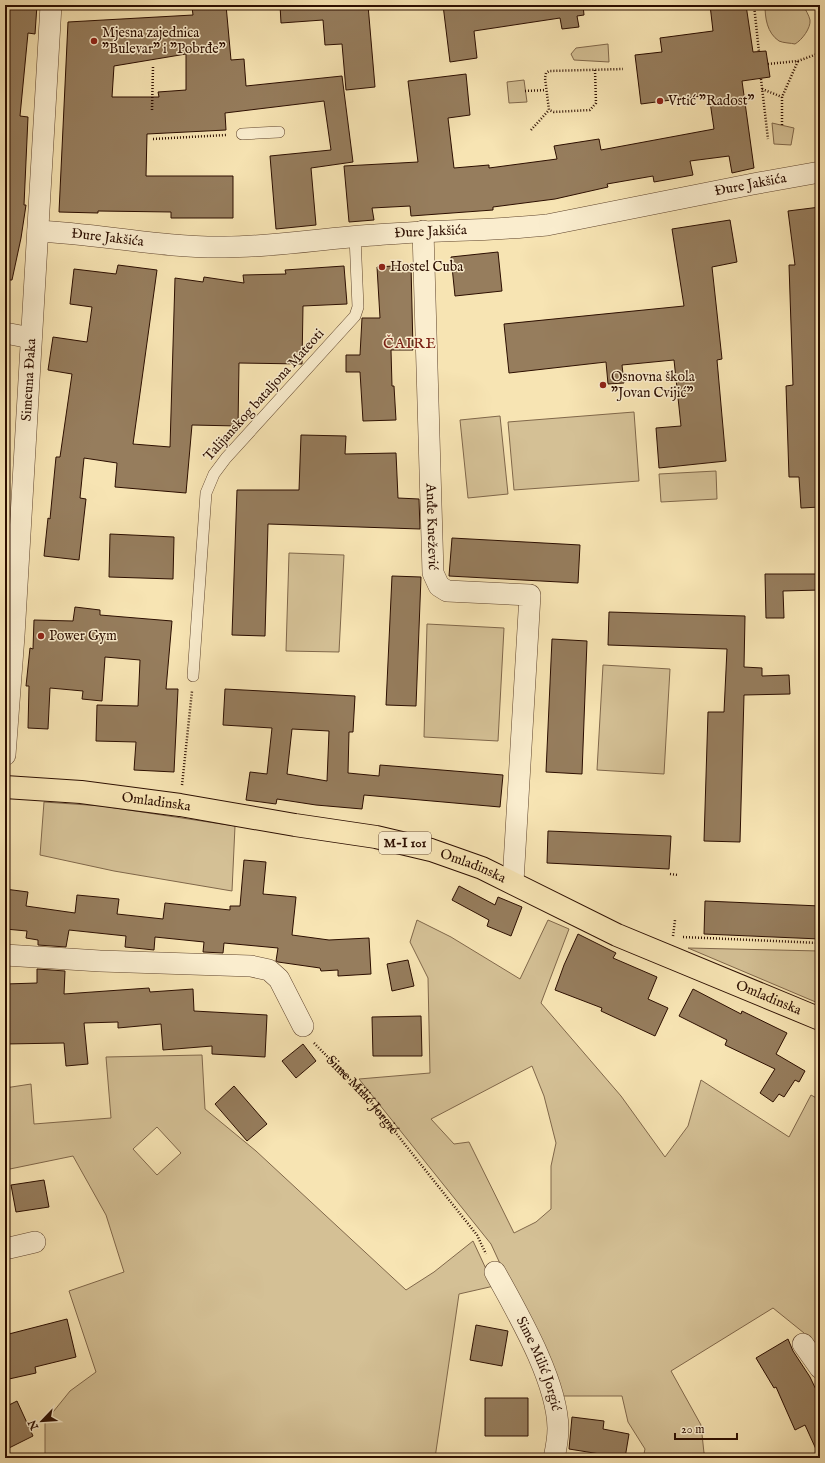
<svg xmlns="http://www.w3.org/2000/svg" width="825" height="1463" font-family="'IM FELL English',serif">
<rect width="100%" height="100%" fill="#f7e4b3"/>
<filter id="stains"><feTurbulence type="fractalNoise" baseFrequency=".005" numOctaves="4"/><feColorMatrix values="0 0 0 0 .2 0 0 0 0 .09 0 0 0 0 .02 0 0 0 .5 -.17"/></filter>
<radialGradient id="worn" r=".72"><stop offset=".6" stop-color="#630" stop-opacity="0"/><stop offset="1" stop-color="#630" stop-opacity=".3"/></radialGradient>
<path fill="#d4c095" stroke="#80674a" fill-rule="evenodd" d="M765,5H803C805,9 809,15 810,20C811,28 802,40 795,44C791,43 783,43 779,41C767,33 765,18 765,5Z
M608,44L609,62L574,60L571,54L576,48Z
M524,80L527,102L509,103L507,82Z
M772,123L794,128L791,145L774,144Z
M634,412L639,481L514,490L508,422Z
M500,416L508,494L468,498L460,420Z
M716,471L717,499L661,502L659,474Z
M289,553L344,555L339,652L286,651Z
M427,624L504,628L498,741L424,737Z
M603,665L670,669L664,774L597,770Z
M44,802L102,806L235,826L232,891L114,871L40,855Z
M417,920L451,937L520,979L548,920L569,929L541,1003L621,1096L665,1157L688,1126L701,1080L789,1137L811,1095L820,1100V1356L804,1333L773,1308L671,1371L701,1425L704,1453L715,1458H643L645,1449L628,1422L622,1396H561L491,1244L359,1079L430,1073L428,978L410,942ZM532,1066L544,1096L556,1143L551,1166V1209L536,1222L514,1233L469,1142L454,1144L431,1119Z
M688,948L820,951V1003H818Z
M202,1055L205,1109L256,1151L406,1290L434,1272L473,1241L494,1286L459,1294L435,1458H45V1422L70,1391L96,1372L69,1291L124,1272L106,1215L73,1156L5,1170V1088L31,1084L34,1124L111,1118L106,1057ZM157,1127L181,1153L157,1175L133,1149Z"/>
<path fill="#967d5d" stroke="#2c0e00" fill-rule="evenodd" d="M5,5H37L35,34L28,33L20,116L28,117L24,205H26L21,238L12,280H5Z
M226,5L231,60L244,59L246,86L342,76L353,162L311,168L316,225L276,229L270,156L331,150L324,101L225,113L226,130L147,134L146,176H233V218H171V212L98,211V213L59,212L68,22L193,15L192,7ZM186,54V90L158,92L159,97H112L114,66Z
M280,5H368L375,87L346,90L342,44L325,45L323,20L281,23Z
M443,5H583L584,15L577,16L579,27L562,29L560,18L474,31L477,58L450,62Z
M710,5H746L753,52L766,51L770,77L742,81L754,168L732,173L729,156L690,161L693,175L654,182L653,176L607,184L608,187L555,199L493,207V210L411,216L410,206L372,208L374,220L349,222L344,166L418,162L408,81L466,74L470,115L448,118L454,168L489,165V168L557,159L554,146L599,139L601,150L714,129L709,95L641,104L635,55L662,52L660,38L713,31Z
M820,207V507L801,508L799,477H789L786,386L793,385L789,265H795L788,211Z
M730,220L737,262L712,267L722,359L717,360L726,461L659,468L656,428L681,426L674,360L622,365L624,383L608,384L606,362L509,373L504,324L684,306L672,229Z
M498,252L502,291L455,296L451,257Z
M118,265L157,270L133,444L170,447L175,278L203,282L204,277L244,283L243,275L286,274L285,270L344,266L347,304L303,306L302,364L239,363L238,426L192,425L186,493L115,487L117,463L84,458L80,498L86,499L79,560L44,556L48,518L50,519L56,457H60L72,374L48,370L53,337L87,342L92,307L70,304L74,269L116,274Z
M411,265L413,350H391L392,386H394L396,420L363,421L360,372H346V355H360L362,318H380L377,267Z
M301,435L346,436L345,454L396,453L398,498L419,499L420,529L268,524L265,636L232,635L237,490H299Z
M110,534L174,537L173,579L109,577Z
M452,538L580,545L578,583L449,576Z
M765,574H820V590L783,591L784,618H766Z
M392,576L421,577L416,706L386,705Z
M75,607L100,610V615L172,621L166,689H178L174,772L134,770L136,742L96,741L97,705L138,706L140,660L105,657L102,701L82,699L83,691L50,688L48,729L28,728L29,686H26L30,648L33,649L34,620L73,621Z
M609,612L745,616L744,667L762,668V676L789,675L790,694L744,695L740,842L704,841L708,712H724L727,649L608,645Z
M552,639L587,641L582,774L546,772Z
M225,689L355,696L353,732H349L348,773L379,776L380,765L503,775L500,807L364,795L362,809L316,805L277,799L276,804L246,800L250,772L267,774L272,728L223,725ZM292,729L329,731L327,781L287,774Z
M548,831L671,836L669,869L547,863Z
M244,860L266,862L263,894L296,897L292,935L329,940L369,938L371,974L338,976V970L321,971L320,968L278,962L276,961L278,948L224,943L223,953L203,952L204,942L155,937L154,950L125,947L126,936L69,930L66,947L38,945V940L26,938L27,931L5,929V889L28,892L26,906L75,913L77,895L119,899L117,914L163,919L165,903L230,910V906H240Z
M459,886L495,905L498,897L522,907L511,936L487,926L489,920L452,900Z
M705,901L820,906V939L704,934Z
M578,934L616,953L613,958L657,977L648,999L668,1008L655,1036L601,1011L602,1008L555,990L564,965Z
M408,960L414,986L392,991L387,964Z
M37,969L65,971L64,994L149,988L150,992L193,989L194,1011L267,1015L265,1057L212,1054V1046L163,1050L161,1024L118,1028V1022L84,1023L88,1064L66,1066L64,1043L5,1044V984L37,983Z
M693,989L741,1014L742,1011L787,1033L776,1054L805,1071L799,1082L795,1080L784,1097L779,1094L773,1102L760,1093L775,1069L725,1045L727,1040L679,1016Z
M421,1016L422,1056H373L372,1017Z
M303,1044L316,1061L296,1078L282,1061Z
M234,1086L267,1124L247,1141L215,1104Z
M44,1180L49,1207L16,1212L11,1185Z
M67,1319L76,1357L35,1367L36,1373L9,1379L5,1364V1335Z
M476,1325L508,1331L502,1366L470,1360Z
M788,1339L793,1351L810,1377L820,1398V1458L805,1425L795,1430L776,1387L774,1388L756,1358Z
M485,1398H528V1436H485Z
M17,1401L33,1436L5,1450V1407Z
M572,1417L604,1421L603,1429L629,1434L625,1458L569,1449Z"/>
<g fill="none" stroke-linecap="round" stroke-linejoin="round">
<g stroke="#5f442d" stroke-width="12">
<path id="service" d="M242,134L279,132
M193,676L206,493L214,474L226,458L355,316L358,307L355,236"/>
</g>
<g stroke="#5f442d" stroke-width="22">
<g id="minor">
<path id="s2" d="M38,231C100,234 162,248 225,247C275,247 325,238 375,235C432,230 490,231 547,225L753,184L820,172"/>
<path id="s3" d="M423,231L433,573L439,586L447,591L530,595L513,882"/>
<path d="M5,333L31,338"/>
<path id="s4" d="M5,755L14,636L51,5"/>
<path d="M5,955L100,961L251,966L269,970L279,979L303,1026"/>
<path d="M5,1249L35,1242"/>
<path id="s5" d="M495,1272C518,1314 557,1380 558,1428C558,1437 556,1449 554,1458"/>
<path d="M803,1344L820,1368"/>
</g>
</g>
<g stroke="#2c0e00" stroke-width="24">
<g id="primary">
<path id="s6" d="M5,787L81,792L180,805L295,825L376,837L431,850L482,868L617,935L820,1019"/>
</g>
</g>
<g stroke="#2c0e00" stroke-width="2.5" stroke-dasharray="1 2" stroke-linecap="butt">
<path d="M754,5L759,52"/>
<path d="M768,64L798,61L820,53"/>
<path d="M595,70L596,103L590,110L554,112L549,110L545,78L546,73L549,71L623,69"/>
<path d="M761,79L768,139"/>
<path d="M762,89L782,97"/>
<path d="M525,91L546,90"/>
<path d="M152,110L153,67"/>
<path d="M782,125V97L798,61"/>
<path d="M531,130L549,110"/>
<path d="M153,139L226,135"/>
<path d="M182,785L192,691"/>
<path d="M670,874L678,875"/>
<path d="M673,936L675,920"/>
<path d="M683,937L820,943"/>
<path id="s1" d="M314,1043L368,1098L477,1235L486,1254"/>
</g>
<use href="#service" stroke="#faedce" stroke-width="11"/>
<use href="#minor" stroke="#faedce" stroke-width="21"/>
<use href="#primary" stroke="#f7e4b3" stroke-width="22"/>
</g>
<g fill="#8f2418" stroke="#faedce" stroke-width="1.5">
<circle cx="94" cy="41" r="4"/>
<circle cx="660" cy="101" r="4"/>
<circle cx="382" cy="267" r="4"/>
<circle cx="603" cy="385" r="4"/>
<circle cx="41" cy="636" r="4"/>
</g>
<g text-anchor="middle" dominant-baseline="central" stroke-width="3" stroke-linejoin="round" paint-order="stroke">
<rect fill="#faedce" stroke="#6a513e" stroke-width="1" x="379" y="832" width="52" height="22" rx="3"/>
<g font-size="13" font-weight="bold" fill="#2c0e00">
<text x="405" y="843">M-I 101</text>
</g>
<g font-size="14" fill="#2c0e00" stroke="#faedce" text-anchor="start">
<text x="102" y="33">Mjesna zajednica<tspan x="102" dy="16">"Bulevar" i "Pobrđe"</tspan></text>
<text x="668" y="101">Vrtić "Radost"</text>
<text x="390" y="267">Hostel Cuba</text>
<text x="611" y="377">Osnovna škola<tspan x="611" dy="16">"Jovan Cvijić"</tspan></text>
<text x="49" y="636">Power Gym</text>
</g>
<g font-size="14" fill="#2c0e00" stroke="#faedce">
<text stroke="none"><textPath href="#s2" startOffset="718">Đure Jakšića</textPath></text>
<text stroke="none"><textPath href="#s2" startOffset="394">Đure Jakšića</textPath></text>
<text stroke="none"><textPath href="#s2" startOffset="70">Đure Jakšića</textPath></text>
<text stroke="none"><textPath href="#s4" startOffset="376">Simeuna Đaka</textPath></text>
<text transform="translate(264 395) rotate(-48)">Talijanskog bataljona Mateoti</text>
<text stroke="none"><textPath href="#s3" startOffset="296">Anđe Knežević</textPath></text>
<text stroke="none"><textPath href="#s6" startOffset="152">Omladinska</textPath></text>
<text stroke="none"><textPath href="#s6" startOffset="476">Omladinska</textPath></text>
<text stroke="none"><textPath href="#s6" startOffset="800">Omladinska</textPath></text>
<text stroke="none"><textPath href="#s1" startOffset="71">Sime Milić Jorgić</textPath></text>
<text stroke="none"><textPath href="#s5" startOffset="102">Sime Milić Jorgić</textPath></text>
</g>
<g font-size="15" letter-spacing="1" fill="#7a1f14" stroke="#faedce">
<text x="410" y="343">ČAIRE</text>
</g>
</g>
<rect width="825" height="1463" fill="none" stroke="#f7e4b3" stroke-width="20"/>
<rect x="6" y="6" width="813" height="1451" fill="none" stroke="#2c0e00" stroke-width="2"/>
<rect x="10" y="10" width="805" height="1443" fill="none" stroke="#2c0e00"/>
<g transform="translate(42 1421) rotate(245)" stroke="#faedce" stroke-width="3" paint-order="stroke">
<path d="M0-3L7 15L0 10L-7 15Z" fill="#2c0e00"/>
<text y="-6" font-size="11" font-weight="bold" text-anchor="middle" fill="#2c0e00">N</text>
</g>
<path d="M675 1433v6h62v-6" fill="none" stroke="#2c0e00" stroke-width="2"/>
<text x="681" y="1433" font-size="12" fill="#2c0e00" stroke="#faedce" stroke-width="3" paint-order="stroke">20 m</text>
<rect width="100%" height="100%" filter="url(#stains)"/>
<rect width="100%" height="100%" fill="url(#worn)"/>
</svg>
